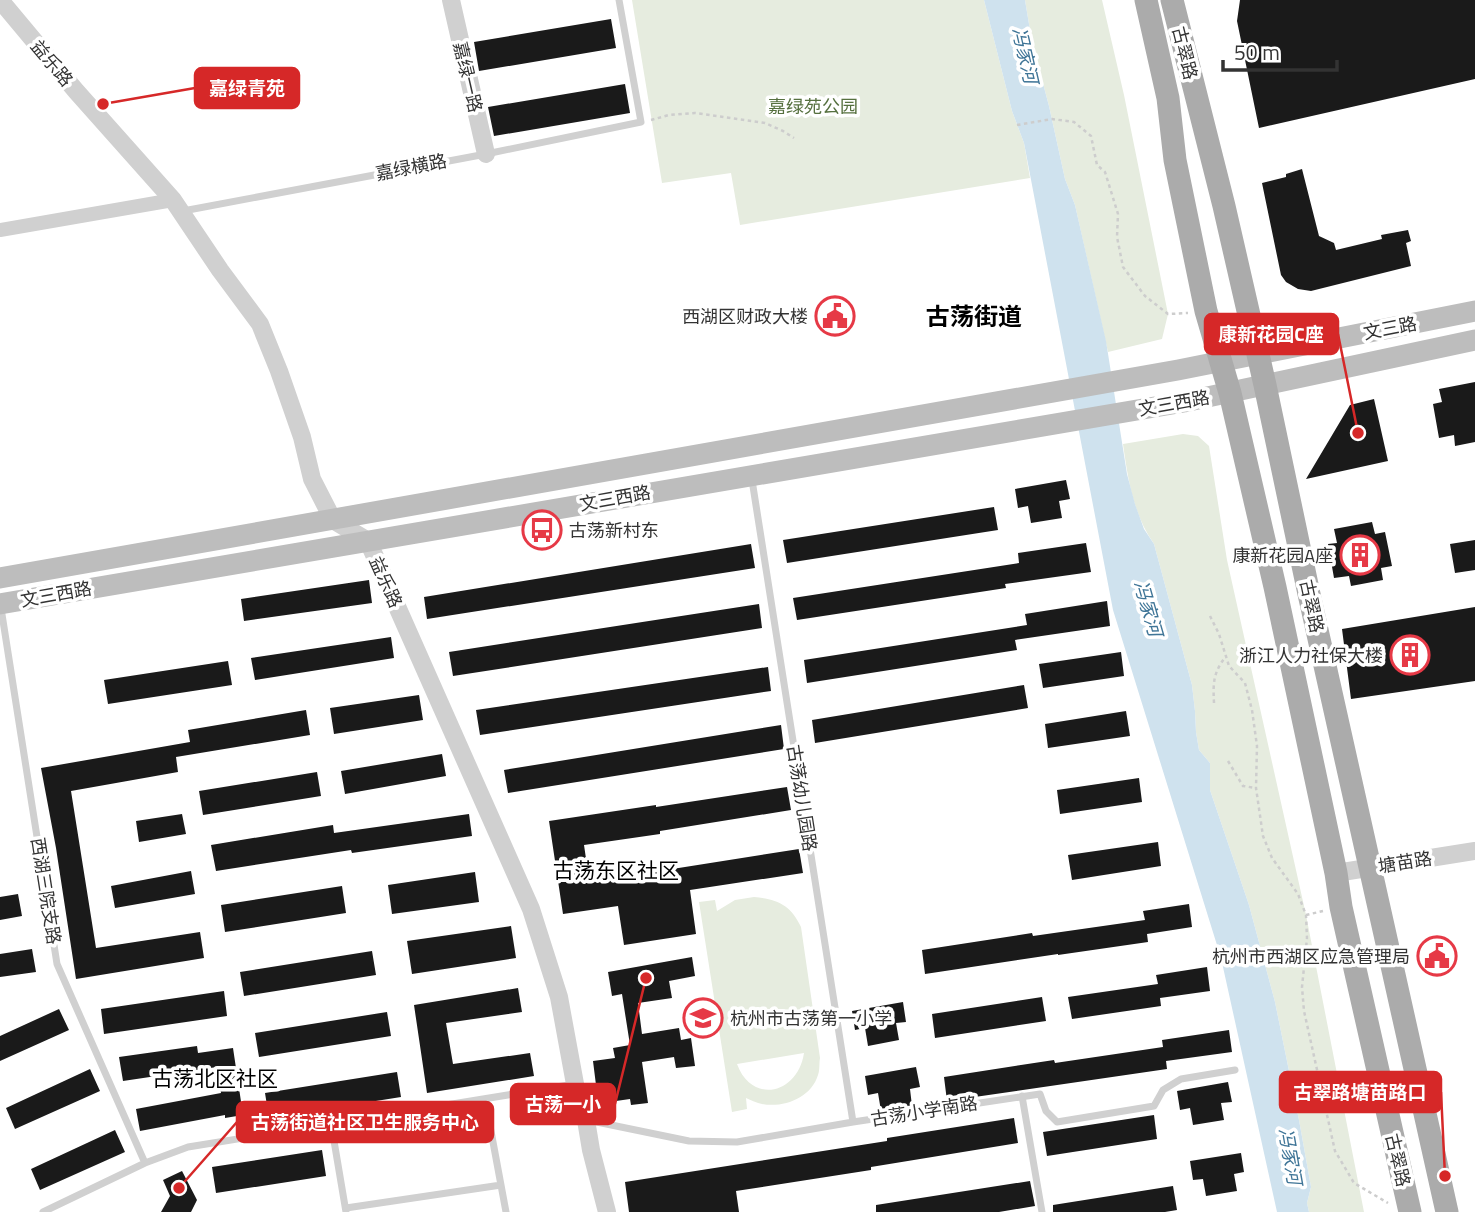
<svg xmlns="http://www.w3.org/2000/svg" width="1475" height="1212" font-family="'Titillium Web','Noto Sans SC',sans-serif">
<rect width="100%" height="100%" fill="#fff"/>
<path fill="#e6ecdf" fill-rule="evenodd" d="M632,0H984L1012,111L1024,143L1030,178L740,225L731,173L662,183Z
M1025,0H1102L1124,95L1168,314L1162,339L1108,352L1075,205L1065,179L1049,106L1032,42Z
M1183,434L1198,436L1209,446L1227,560L1306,915L1364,1212H1309L1307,1203L1311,1187L1299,1120L1275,1002L1249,905L1210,790V763L1199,750L1196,732L1195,711L1192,685L1154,544C1133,514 1128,479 1123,444Z
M754,897C777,899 791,905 801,927L820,1058C819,1063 820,1070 818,1075C811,1098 784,1108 762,1104C757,1103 751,1100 746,1098L747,1109L732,1112L699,902L715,900L717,911L735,900ZM804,1053C798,1094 752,1105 737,1064Z"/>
<path fill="#cfe2ee" d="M984,0H1025L1032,42L1049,106L1065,179L1075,205L1106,341L1127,474L1135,504L1144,529L1154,544L1192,685L1195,711L1196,732L1199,750L1210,763V790L1249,905L1275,1002L1299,1120L1311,1187L1307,1203L1309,1212H1277L1221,958L1113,610L1024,143L1012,111Z"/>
<path fill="#1a1a1a" d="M1240,0H1475V79L1259,128L1237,21Z
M611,19L616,48L479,71L474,42Z
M625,84L630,113L494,136L488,107Z
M1302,169L1319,236L1334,243L1336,250L1382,239L1381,235L1408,230L1411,241L1406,243L1411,266L1311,291L1298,289L1286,282L1281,275L1262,183L1286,177V174Z
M1475,382V442L1455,446L1454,435L1439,438L1433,404L1442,402L1439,389Z
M1374,399L1388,461L1306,479L1350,405Z
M1066,480L1070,499L1059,501L1062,518L1031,523L1028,506L1018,508L1015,489Z
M994,507L998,530L787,563L783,540Z
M1372,522L1375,534L1385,532L1392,566L1381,568L1383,580L1351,586L1349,576L1334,578L1328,544L1337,543L1334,529Z
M1475,540V570L1455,573L1450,544Z
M1086,543L1091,572L1005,584L1006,588L797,620L793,598L1019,563L1018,553Z
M751,544L755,568L427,619L424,597Z
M369,580L372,603L244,621L241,599Z
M1107,601L1110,626L1015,640L1017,650L807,683L804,660L1027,625L1025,614Z
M759,604L762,628L453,676L449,652Z
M1475,607V681L1351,699L1342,629Z
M391,637L394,658L255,680L251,658Z
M1121,652L1124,676L1043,688L1039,664Z
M228,661L232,685L108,704L104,680Z
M768,667L771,691L480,735L476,710Z
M1024,685L1028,708L815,743L812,720Z
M419,695L423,720L334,734L330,708Z
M306,710L310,735L176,757L178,772L71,791L96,948L200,932L204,958L76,979L56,848L41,768L190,742L188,730Z
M1126,711L1130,736L1048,748L1045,724Z
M781,725L784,749L508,793L504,770Z
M442,754L446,776L345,794L341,771Z
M317,772L321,796L203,815L199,791Z
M1139,778L1142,802L1060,814L1057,790Z
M787,787L791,810L660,831V834L584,845L589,879L666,867V870L799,849L803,873L690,890L696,934L624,945L618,906L563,914L549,821L656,805V807Z
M182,814L186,834L139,842L136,821Z
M469,814L472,836L352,853L351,850L216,871L211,845L333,825L334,833Z
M1158,842L1161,866L1072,880L1068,855Z
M191,871L195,894L115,908L111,886Z
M475,872L479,902L392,914L388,885Z
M342,886L346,913L225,932L221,905Z
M18,894L22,916L0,920V897Z
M1189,904L1192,927L1147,934L1148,942L1058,955V954L925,974L922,950L1032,933L1033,936L1145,920L1143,911Z
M511,926L516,958L412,974L407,941Z
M32,949L36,972L0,977V954Z
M372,951L376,975L244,996L240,972Z
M692,957L695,976L669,981L672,998L638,1003L642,1034L679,1028L681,1040L691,1038L695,1066L676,1068L674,1057L642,1062L648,1103L631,1105L630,1099L616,1101L615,1091L597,1093L593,1061L615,1058L613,1048L630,1045L622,994L612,996L608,972Z
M1207,967L1210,991L1160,998L1161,1006L1072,1019L1068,997L1158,984L1156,975Z
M518,988L522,1012L446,1023L453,1064L530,1053L534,1076L427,1093L414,1005Z
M224,991L227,1016L104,1034L101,1009Z
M1042,997L1046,1021L935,1038L932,1014Z
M903,1002L906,1022L896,1023L899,1040L868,1046L865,1028L855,1030L852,1011Z
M59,1009L69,1030L0,1061V1036Z
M387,1012L391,1036L259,1057L255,1033Z
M1229,1030L1232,1052L1166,1061L1167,1069L947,1101L944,1077L1054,1060L1055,1063L1163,1047L1162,1040Z
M197,1046L198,1053L233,1048L243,1115L225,1118V1115L140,1131L136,1109L221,1093L217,1067L123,1081L119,1057Z
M916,1067L920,1087L910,1089L912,1106L881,1111L878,1093L868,1095L865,1076Z
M90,1069L100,1091L15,1129L6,1108Z
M397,1072L401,1097L269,1118L265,1093Z
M1228,1082L1232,1102L1221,1103L1224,1120L1193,1125L1190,1108L1180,1110L1177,1091Z
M1154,1115L1157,1139L1047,1156L1043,1132Z
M1014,1118L1018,1143L871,1167V1170L736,1191L739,1212H629L625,1182L887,1141V1138Z
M115,1130L125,1152L40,1190L31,1169Z
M322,1150L326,1176L216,1193L212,1167Z
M1241,1153L1244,1172L1234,1174L1237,1191L1206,1196L1203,1179L1193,1180L1190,1161Z
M182,1171L197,1200L191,1212H161L170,1196L163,1180Z
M1030,1181L1035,1206L999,1212H876V1205Z
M1173,1186L1177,1210L1165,1212H1053V1205Z"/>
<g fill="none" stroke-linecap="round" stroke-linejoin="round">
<path stroke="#cdcdcd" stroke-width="2.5" stroke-dasharray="3.5 3.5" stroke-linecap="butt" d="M651,120L669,115L695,113L765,123L783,131L794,138
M1017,125L1052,119L1074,122L1091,136L1097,165L1105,172L1118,214L1117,237L1123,267L1145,296L1168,314L1188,313
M1210,616L1219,634L1229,666L1245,683L1252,710L1257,746L1256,788L1263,836L1272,858L1298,894L1306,915L1307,938L1302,987L1304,1011L1335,1151L1354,1183L1388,1203
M1214,703C1213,683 1213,673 1226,656
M1228,761L1243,786L1256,788
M1306,915L1323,911"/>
<path stroke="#d0d0d0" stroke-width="7" d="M183,211L486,154L641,122L619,0
M752,480L853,1122
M1,608L57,964L145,1163
M1022,1096L1042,1212
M485,1099L506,1212
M587,1120L689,1141L737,1142L853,1122L1040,1094L1046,1111L1057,1122L1154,1106L1163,1090L1181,1079L1235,1070
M331,1123L346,1212
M346,1208L501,1185
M43,1212L145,1163L188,1147L575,1084"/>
<path stroke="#d0d0d0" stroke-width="14" d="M0,230L173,200"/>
<path stroke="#d0d0d0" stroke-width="18" d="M0,0L76,91L173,200L220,270L260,324L279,371L302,437L312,479L333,520L368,541L531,909L559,997L575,1084L586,1120L591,1150L607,1212
M451,0L486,154
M1336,873L1475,851"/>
<path stroke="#bdbdbd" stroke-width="21" d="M0,578L1178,370L1475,311
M0,604L1184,402L1475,340"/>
<path stroke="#ababab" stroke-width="23" d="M1146,0L1168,98L1175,160L1206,311L1230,393L1275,587L1336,873L1341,907L1410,1212
M1172,0L1224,206L1265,385L1309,594L1447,1212"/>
</g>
<defs>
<g id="civic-ring" transform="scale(2.0125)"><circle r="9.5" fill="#fff" stroke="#e63946" stroke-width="1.5"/><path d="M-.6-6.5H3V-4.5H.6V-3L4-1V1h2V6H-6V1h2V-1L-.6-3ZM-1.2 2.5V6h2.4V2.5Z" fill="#e63946"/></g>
<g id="bus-ring" transform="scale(2.0125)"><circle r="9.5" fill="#fff" stroke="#e63946" stroke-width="1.5"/><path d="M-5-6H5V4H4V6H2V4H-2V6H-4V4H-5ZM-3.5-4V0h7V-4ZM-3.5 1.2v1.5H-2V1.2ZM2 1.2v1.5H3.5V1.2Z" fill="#e63946"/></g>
<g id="building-ring" transform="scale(2.0125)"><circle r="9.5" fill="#fff" stroke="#e63946" stroke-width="1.5"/><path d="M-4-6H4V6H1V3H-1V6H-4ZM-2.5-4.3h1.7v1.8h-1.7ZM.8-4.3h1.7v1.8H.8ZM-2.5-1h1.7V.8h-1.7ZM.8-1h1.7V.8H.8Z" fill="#e63946"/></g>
<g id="school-ring" transform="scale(2.0125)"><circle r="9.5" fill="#fff" stroke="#e63946" stroke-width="1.5"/><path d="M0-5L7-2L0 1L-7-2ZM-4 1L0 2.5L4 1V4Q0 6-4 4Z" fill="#e63946"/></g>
</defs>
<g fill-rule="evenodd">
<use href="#civic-ring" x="835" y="316"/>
<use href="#bus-ring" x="542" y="530"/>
<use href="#building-ring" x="1360" y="555"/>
<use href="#building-ring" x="1410" y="655"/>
<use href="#civic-ring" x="1437" y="956"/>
<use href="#school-ring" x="703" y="1018"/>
</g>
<g text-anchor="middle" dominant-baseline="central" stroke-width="7" stroke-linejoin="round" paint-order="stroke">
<g font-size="18" fill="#333" stroke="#fff">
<text transform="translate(1185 53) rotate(76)">古翠路</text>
<text transform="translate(52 63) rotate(50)">益乐路</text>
<text transform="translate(468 77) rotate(77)">嘉绿一路</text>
<text transform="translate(411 167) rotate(-11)">嘉绿横路</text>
<text transform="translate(1390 328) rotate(-11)">文三路</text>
<text transform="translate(1174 403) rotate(-10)">文三西路</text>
<text transform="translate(615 498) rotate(-10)">文三西路</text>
<text transform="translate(386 582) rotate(66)">益乐路</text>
<text transform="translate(56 594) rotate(-10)">文三西路</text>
<text transform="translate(1312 606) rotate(78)">古翠路</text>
<text transform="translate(802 798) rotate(81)">古荡幼儿园路</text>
<text transform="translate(1405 862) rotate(-9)">塘苗路</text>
<text transform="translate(46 891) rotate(81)">西湖三院支路</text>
<text transform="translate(924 1111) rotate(-9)">古荡小学南路</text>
<text transform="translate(1398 1160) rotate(77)">古翠路</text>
</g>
<g font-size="18" fill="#56703f" stroke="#fff">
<text x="813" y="106">嘉绿苑公园</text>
</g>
<g font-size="18" fill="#333" stroke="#fff" text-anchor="end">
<text x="808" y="316">西湖区财政大楼</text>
<text x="569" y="530" text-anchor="start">古荡新村东</text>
<text x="1333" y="555">康新花园A座</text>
<text x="1383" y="655">浙江人力社保大楼</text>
<text x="1410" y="956">杭州市西湖区应急管理局</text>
<text x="730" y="1018" text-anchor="start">杭州市古荡第一小学</text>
</g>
<g font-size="19" font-style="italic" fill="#3f7597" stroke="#fff">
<text transform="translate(1026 55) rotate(77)">冯家河</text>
<text transform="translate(1149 608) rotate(74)">冯家河</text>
<text transform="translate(1291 1156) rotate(80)">冯家河</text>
</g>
<g font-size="21" fill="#000" stroke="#fff">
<text x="616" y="870">古荡东区社区</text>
<text x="215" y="1078">古荡北区社区</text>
</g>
<g font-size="24" font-weight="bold" fill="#000" stroke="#fff">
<text x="974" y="316">古荡街道</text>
</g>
</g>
<path fill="none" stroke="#d62828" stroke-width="2.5" d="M103 104L195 88M1358 433L1338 334M1445 1176L1441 1092M646 978L615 1104M179 1188L237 1122"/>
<g fill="#d62828" stroke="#fff" stroke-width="2.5">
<circle cx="103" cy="104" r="7"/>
<circle cx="1358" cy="433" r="7"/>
<circle cx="1445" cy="1176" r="7"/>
<circle cx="646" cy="978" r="7"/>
<circle cx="179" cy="1188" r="7"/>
</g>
<g fill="#d62828" stroke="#d62828" stroke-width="2.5">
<rect x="195" y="68" width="104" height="40" rx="7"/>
<rect x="1205" y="314" width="133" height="40" rx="7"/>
<rect x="1280" y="1072" width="161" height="40" rx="7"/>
<rect x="511" y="1084" width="104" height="40" rx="7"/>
<rect x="237" y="1102" width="256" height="40" rx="7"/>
</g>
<g font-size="19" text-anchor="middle" font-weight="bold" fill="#fff">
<text x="247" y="95">嘉绿青苑</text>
<text x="1271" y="341">康新花园C座</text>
<text x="1360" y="1099">古翠路塘苗路口</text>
<text x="563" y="1111">古荡一小</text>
<text x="365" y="1129">古荡街道社区卫生服务中心</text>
</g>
<path d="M1223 60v10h114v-10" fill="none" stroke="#333333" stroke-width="3.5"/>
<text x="1234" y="60" font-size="21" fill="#333333" stroke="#ffffff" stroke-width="5" paint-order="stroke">50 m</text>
</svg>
